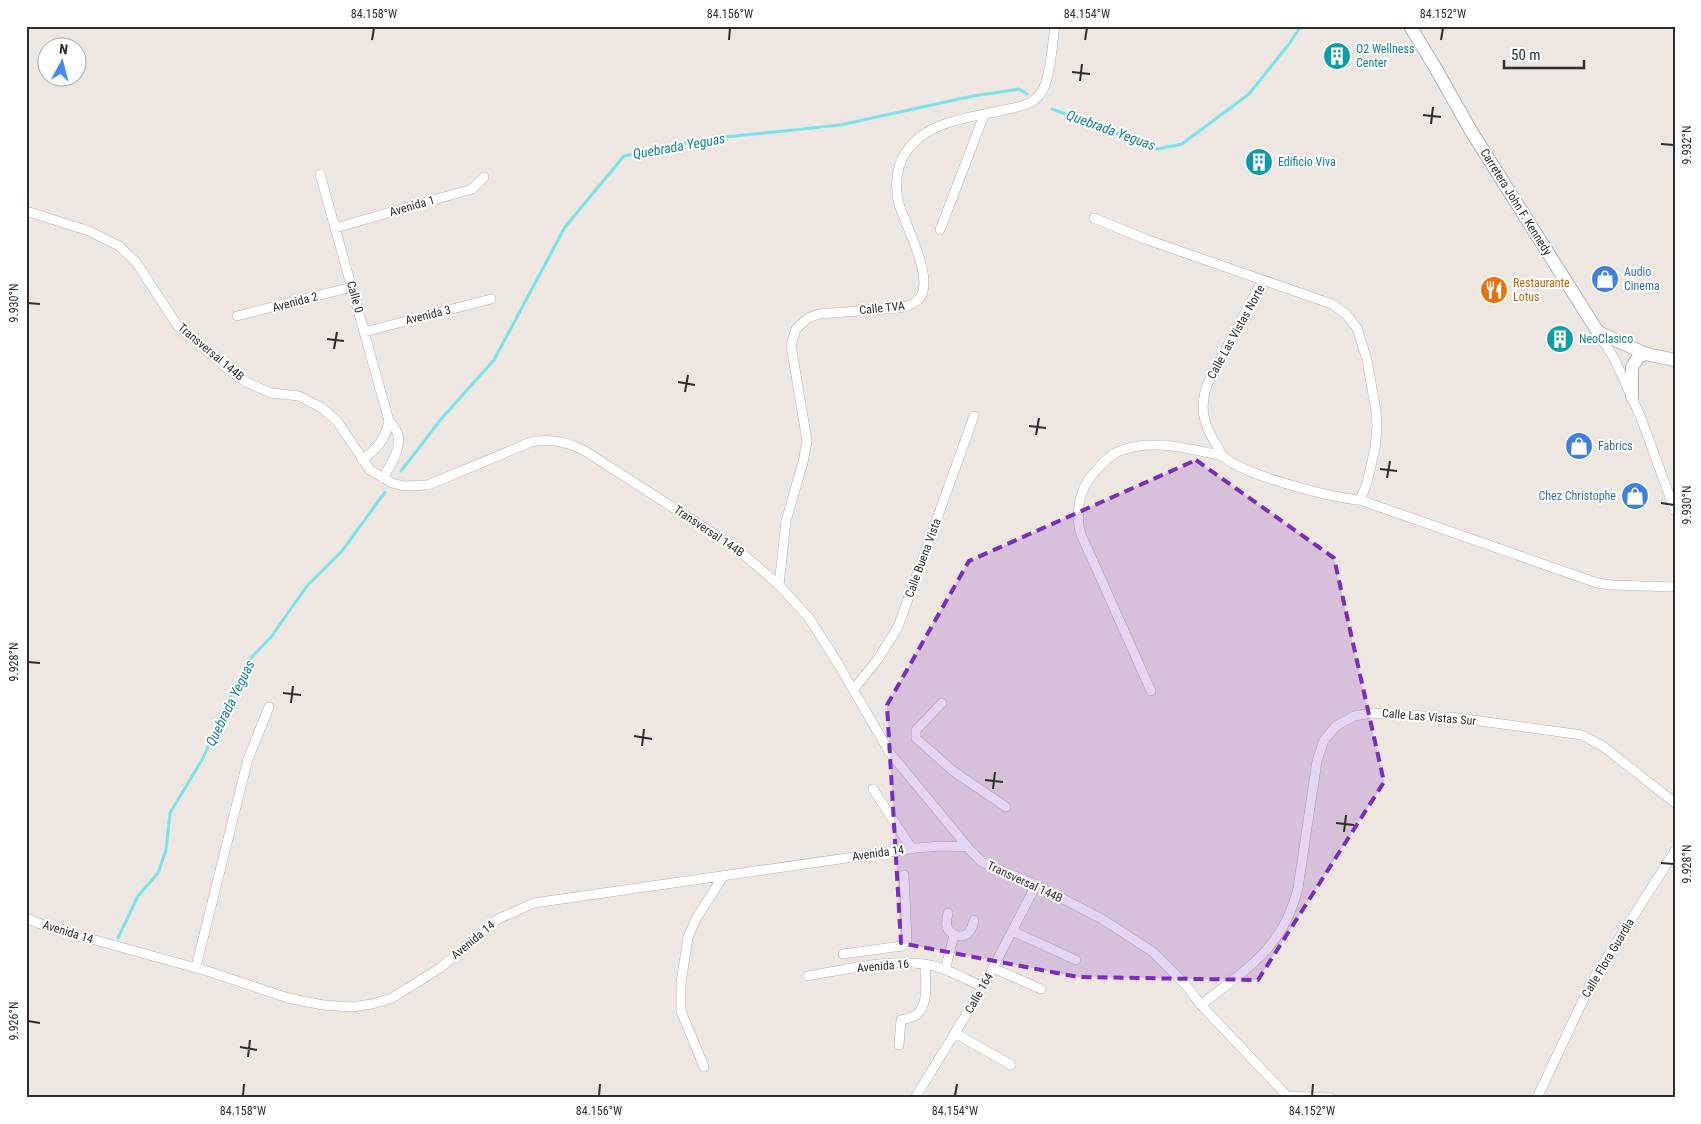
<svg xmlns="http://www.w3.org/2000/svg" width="1701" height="1124" font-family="'Roboto Condensed',sans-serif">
<rect width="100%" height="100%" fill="#eee6e1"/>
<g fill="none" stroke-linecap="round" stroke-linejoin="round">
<path stroke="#79e3eb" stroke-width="3" d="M1052,109L1158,149L1182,144L1249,94L1289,44L1301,26
M401,471L442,418L494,360L565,227L624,156L706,139L840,125L973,96L1019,89L1027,94
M118,938L138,896L158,873L166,850L170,813L203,758L240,676L251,658L271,637L307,586L342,551L385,492"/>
<g stroke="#adb2b9" stroke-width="10">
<path id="street" d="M320,174L389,421C392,425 397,430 398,435C401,450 390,466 383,478
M26,211L89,231L119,246L136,262L177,325L229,370L246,382L271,393L299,396L322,408L337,421L370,470L392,483L404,486L428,485L531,442C551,438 568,442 585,451L736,548L779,585L809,618L837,662L890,753L971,851L982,862L1036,885L1102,919L1153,952L1185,984L1201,1005L1289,1098
M1094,218L1145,239L1332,304L1346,314L1357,328L1367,360L1376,411L1377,427L1375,448L1367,483L1360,500L1597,583L1612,585L1675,587
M335,228L472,189L484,177
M940,230L984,115
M1262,281L1207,385C1199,409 1204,426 1217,446C1219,449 1221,454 1223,456C1242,475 1333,498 1360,500
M237,316L352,287
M364,332L491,299
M1598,332L1615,360L1641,418L1675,511
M362,460C378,448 385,440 389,421
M779,585L786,521L803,462L807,441L791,345L796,329L808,318L819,314L897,308C905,307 912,306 918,300C937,282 905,225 899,204C895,190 896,172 902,159C921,121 968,118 1004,110C1018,107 1033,105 1041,93C1051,77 1052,45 1055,26
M853,690L878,659L898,627L974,416
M1151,691L1080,532C1076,512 1079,490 1093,474C1101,465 1110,454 1122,450C1154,438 1192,450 1224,456
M942,703L916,730V738L953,771L1006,807
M873,789L912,849
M948,913C947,917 946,922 947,926C948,935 963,940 969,932C972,929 973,924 974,920
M26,918L48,927L207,971L288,998L323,1005L352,1007L372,1004L392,998L440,968L498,919L534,903L916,848L941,846L967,847
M1012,931L1076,960
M843,954L902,946L907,941L904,875
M196,967L248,759L269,707
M993,968L1041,989
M945,970L954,935
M808,976C849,969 893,957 934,966C951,970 967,980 983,987
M1201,1005C1247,968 1283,949 1298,888L1317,761L1324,740L1336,726L1354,716L1373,713L1458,718L1582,735L1604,747L1675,803
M955,1033L1011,1065
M899,1045L901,1020C906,1018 912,1018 916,1015C930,1004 925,980 925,965
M704,1067L681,1011V983L688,937L697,917L724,875
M915,1098L983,987L1036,885
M1285,1098L1288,1096L1331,1098
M1537,1098L1592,981L1675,851"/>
</g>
<g stroke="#adb2b9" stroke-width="14">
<path id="secondary" d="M1410,26L1436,69L1471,131L1598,332L1646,354L1675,360
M1632,397V367L1639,356L1646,354"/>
</g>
<use href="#street" stroke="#fff" stroke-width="9"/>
<use href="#secondary" stroke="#fff" stroke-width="12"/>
</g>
<path fill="#7b2cbf" fill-opacity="0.2" stroke="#7b2cbf" stroke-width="4" stroke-dasharray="10 6" stroke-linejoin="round" d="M1196,460L1334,558L1384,782L1258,980L1078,977L901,943L887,705L969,561Z"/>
<path fill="none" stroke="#2d2d2d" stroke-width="2" d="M372,40L374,28M729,40L730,28M1085,40L1087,28M1441,40L1443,28M1072,72L1090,74M1080,81L1082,64M1423,115L1441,117M1431,124L1433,107M1661,144L1674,145M28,303L40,304M327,339L344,341M334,349L337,332M678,382L695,385M685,392L688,375M1029,426L1046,428M1036,435L1039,418M1380,469L1397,471M1387,478L1390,461M1661,503L1674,505M28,662L40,663M283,693L301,695M291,703L293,686M634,736L652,739M642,746L644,729M985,780L1003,782M993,789L995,772M1336,823L1354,825M1344,832L1346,815M1661,863L1674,864M28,1021L40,1023M240,1047L257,1050M248,1057L250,1040M243,1096L244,1084M599,1096L600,1084M955,1096L957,1084M1312,1096L1313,1084"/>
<defs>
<g id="building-disc" transform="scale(1.4375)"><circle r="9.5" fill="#0f9aa8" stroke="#fff"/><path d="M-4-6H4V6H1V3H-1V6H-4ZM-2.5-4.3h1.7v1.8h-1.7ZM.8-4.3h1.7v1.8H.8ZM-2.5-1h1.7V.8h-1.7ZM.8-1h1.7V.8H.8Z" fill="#fff"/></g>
<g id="shop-disc" transform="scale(1.4375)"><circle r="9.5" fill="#3f7fe0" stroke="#fff"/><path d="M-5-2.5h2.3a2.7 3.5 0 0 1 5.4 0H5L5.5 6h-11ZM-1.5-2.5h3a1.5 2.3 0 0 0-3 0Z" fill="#fff"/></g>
<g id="restaurant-disc" transform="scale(1.4375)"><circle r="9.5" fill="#e8710a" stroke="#fff"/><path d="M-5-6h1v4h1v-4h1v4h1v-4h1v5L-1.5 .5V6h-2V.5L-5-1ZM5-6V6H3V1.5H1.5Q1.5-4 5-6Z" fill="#fff"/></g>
</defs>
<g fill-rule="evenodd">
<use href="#building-disc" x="1337" y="56"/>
<use href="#building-disc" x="1259" y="162"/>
<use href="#shop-disc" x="1605" y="279"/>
<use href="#restaurant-disc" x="1494" y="290"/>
<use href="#building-disc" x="1560" y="339"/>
<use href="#shop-disc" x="1579" y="446"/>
<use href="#shop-disc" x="1635" y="496"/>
</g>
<g text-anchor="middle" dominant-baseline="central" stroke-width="4" stroke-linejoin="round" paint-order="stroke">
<g font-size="12" fill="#0d838f" stroke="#fff" text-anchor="start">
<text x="1356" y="49">O2 Wellness<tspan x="1356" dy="14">Center</tspan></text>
<text x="1278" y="162">Edificio Viva</text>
<text x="1579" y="339">NeoClasico</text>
</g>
<g font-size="12" fill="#2d2d2d" stroke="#fff">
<text transform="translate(1516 202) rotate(58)">Carretera John F. Kennedy</text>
<text transform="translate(412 206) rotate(-16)">Avenida 1</text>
<text transform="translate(355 297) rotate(74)">Calle 0</text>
<text transform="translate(295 302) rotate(-15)">Avenida 2</text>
<text transform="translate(882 308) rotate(-6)">Calle TVA</text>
<text transform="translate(428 315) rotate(-14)">Avenida 3</text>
<text transform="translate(1236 332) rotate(-61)">Calle Las Vistas Norte</text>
<text transform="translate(211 352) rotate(40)">Transversal 144B</text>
<text transform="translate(709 531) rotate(34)">Transversal 144B</text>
<text transform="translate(923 558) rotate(-70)">Calle Buena Vista</text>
<text transform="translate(1429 717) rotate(5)">Calle Las Vistas Sur</text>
<text transform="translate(878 853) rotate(-8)">Avenida 14</text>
<text transform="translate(1025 882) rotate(25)">Transversal 144B</text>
<text transform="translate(68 932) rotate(17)">Avenida 14</text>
<text transform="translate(473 940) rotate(-40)">Avenida 14</text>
<text transform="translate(1608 958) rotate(-59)">Calle Flora Guardia</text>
<text transform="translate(883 966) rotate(-5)">Avenida 16</text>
<text transform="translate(979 993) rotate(-60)">Calle 164</text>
</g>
<g font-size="12" fill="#366cbe" stroke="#fff" text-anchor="start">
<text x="1624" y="272">Audio<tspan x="1624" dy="14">Cinema</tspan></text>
<text x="1598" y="446">Fabrics</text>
<text x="1616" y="496" text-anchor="end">Chez Christophe</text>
</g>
<g font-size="12" fill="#c56008" stroke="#fff" text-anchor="start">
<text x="1513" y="283">Restaurante<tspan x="1513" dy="14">Lotus</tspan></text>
</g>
<g font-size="14" font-style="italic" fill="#138295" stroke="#fff">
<text transform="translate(1111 130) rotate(20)">Quebrada Yeguas</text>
<text transform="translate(679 146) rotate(-10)">Quebrada Yeguas</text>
<text transform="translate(230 703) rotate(-64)">Quebrada Yeguas</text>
</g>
</g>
<rect width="1701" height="1124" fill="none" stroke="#ffffff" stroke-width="55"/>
<g transform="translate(62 62) rotate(7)"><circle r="24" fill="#ffffff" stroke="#ababab"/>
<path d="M0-4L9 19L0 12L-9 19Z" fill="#488af4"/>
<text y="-8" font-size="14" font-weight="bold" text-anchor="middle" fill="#2d2d2d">N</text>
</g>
<path d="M1504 60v8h80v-8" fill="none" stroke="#2d2d2d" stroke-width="2.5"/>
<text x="1511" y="60" font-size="15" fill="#2d2d2d" stroke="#ffffff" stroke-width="4" paint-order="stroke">50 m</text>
<rect x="28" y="28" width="1646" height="1068" fill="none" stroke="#2d2d2d" stroke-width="2"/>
<g font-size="12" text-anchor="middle" fill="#2d2d2d">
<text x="374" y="18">84.158°W</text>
<text x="730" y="18">84.156°W</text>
<text x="1087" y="18">84.154°W</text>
<text x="1443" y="18">84.152°W</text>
<text transform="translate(1687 145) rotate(-90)" y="4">9.932°N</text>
<text transform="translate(14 303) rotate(-90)" y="4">9.930°N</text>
<text transform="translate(1687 505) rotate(-90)" y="4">9.930°N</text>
<text transform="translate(14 662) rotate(-90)" y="4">9.928°N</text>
<text transform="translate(1687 864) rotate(-90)" y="4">9.928°N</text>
<text transform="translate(14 1021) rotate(-90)" y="4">9.926°N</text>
<text x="243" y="1115">84.158°W</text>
<text x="599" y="1115">84.156°W</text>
<text x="955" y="1115">84.154°W</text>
<text x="1312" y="1115">84.152°W</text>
</g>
</svg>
